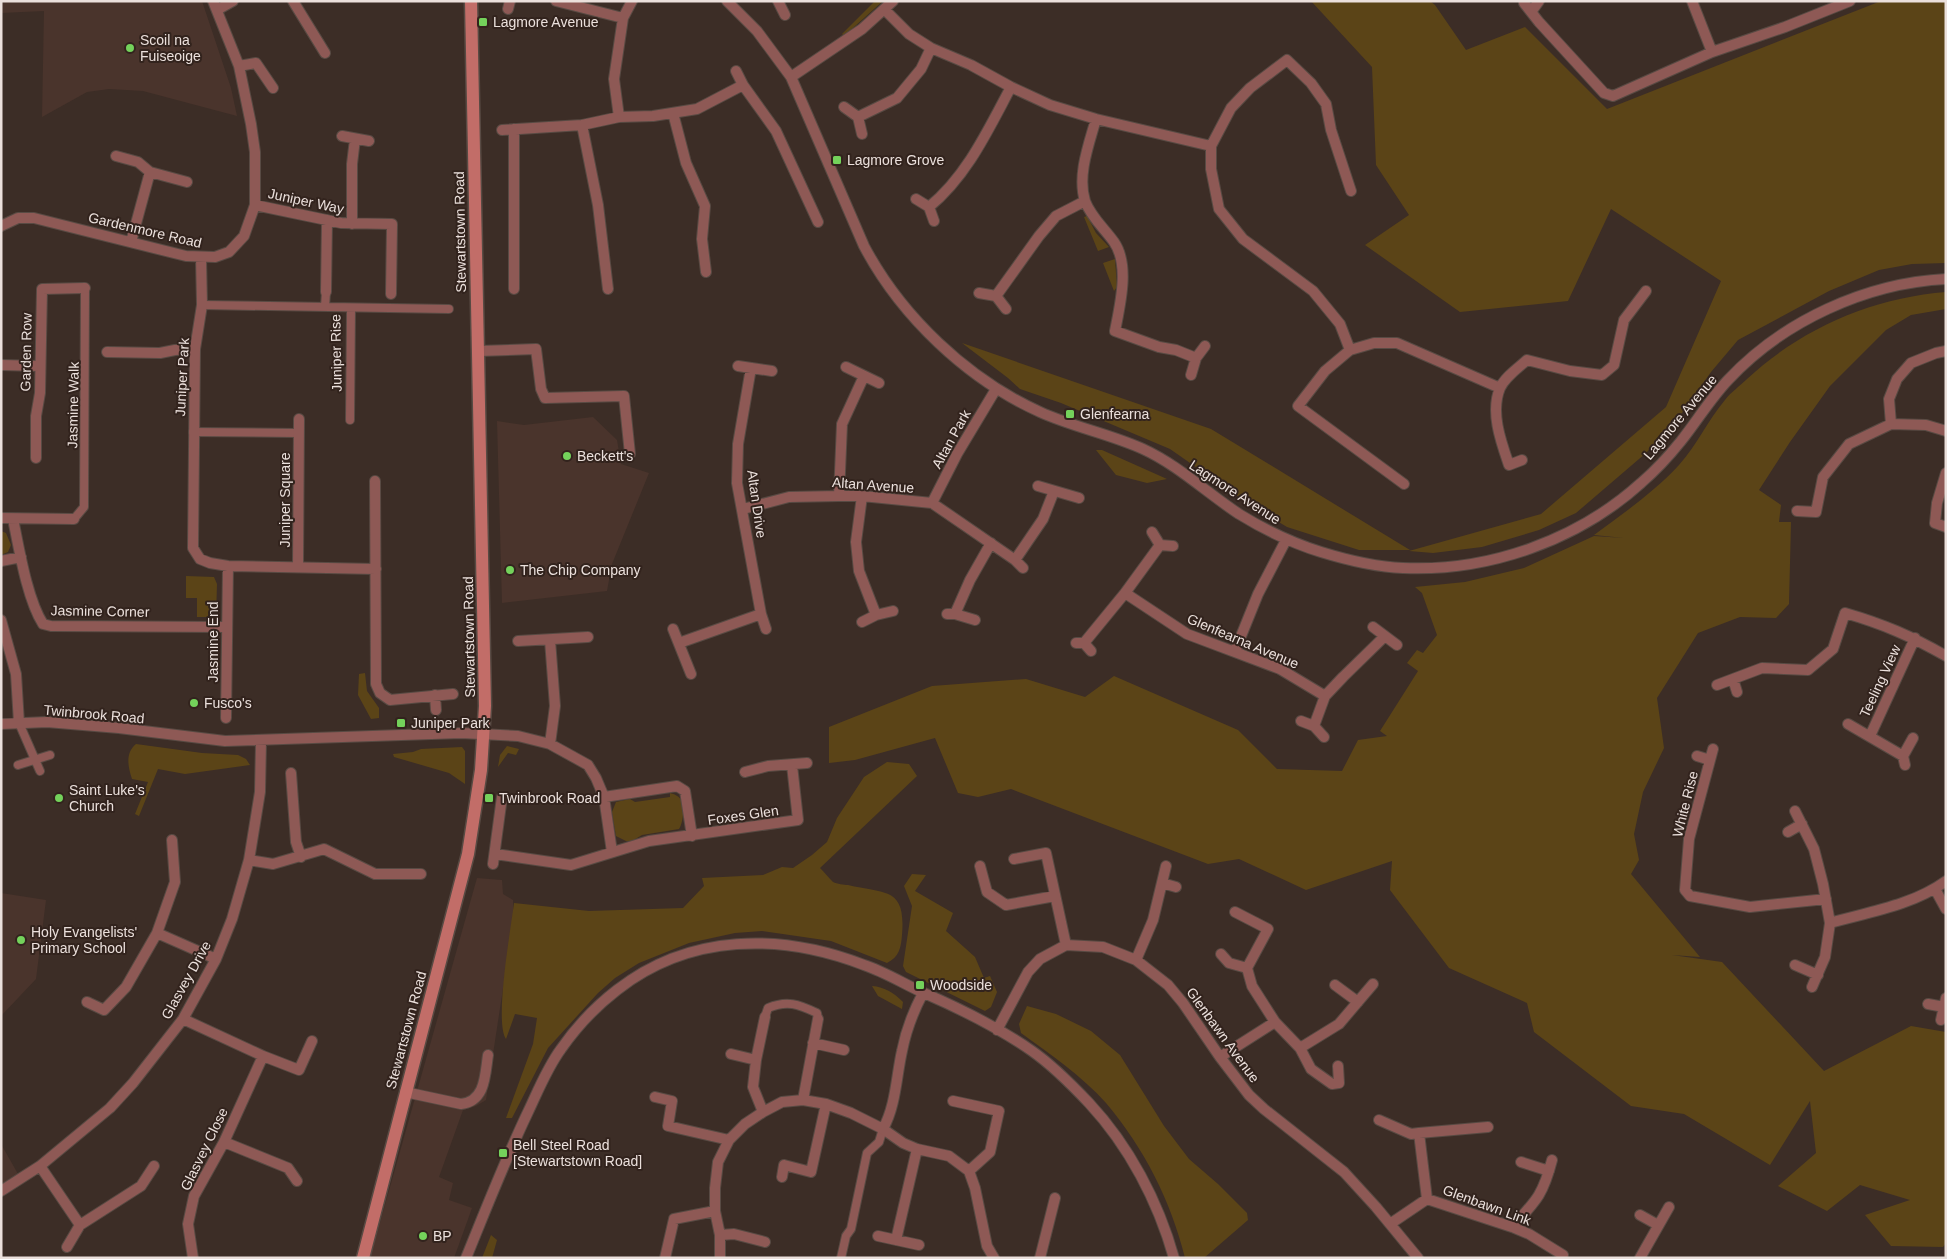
<svg xmlns="http://www.w3.org/2000/svg" width="1947" height="1259" font-family="Arial,sans-serif">
<rect width="100%" height="100%" fill="#3c2d26"/>
<path fill="#4a342c" d="M1,1H202L231,88L237,116L143,91L109,89L87,92L42,117L44,11L1,13Z
M593,417L617,440L621,464L649,473L612,564L607,591L502,603L497,421L524,425Z
M477,878L502,880L503,894L513,900V923L486,1100L476,1106L463,1110L439,1177L453,1183L449,1200L472,1208L454,1258H370Z
M1,893L46,900L36,979L1,1016Z
M1,1144L18,1174L1,1184Z"/>
<path fill="#5b4417" d="M875,1H883L844,36L842,34Z
M1311,1H1430L1435,5L1466,50L1525,27L1607,109L1881,1H1946V263L1912,264L1879,270L1829,291L1738,340L1711,372L1677,420L1646,453L1576,513L1539,530L1482,547L1433,553L1409,551L1541,514L1666,407L1721,281L1611,209L1568,301L1460,312L1365,245L1409,215L1376,165L1372,67Z
M1087,216L1096,233L1109,247L1098,251L1084,217Z
M1115,259L1117,287L1114,291L1103,263Z
M1946,292V309L1911,315L1886,330L1830,386L1790,442L1759,490L1781,505L1779,522H1791L1789,604L1776,618L1740,617L1698,633L1657,698L1664,748L1643,792L1634,834L1639,860L1631,874L1700,957L1672,955L1722,962L1824,1071L1911,1026L1946,1032V1243L1943,1247L1891,1246L1865,1215L1910,1200L1860,1185L1827,1211L1778,1186L1816,1153L1810,1101L1770,1165L1684,1114L1631,1106L1534,1032L1527,1003L1449,968L1390,890L1392,861L1306,890L1239,859L1208,864L1011,789L978,797L958,793L935,738L855,760L829,763V727L932,686L1026,679L1085,697L1114,676L1238,730L1277,769L1342,771L1358,740L1387,736L1380,731L1418,671L1407,663L1417,650L1423,653L1437,635L1422,593L1415,587L1465,582L1524,568L1594,536L1624,538L1594,535C1624,513 1654,492 1679,465C1697,445 1708,420 1725,400C1731,392 1740,386 1747,379C1802,328 1872,298 1946,292Z
M962,343L1211,429L1410,550H1359L1287,527L1246,502L1170,449L1061,403L1020,389L1008,378Z
M1096,450H1102L1167,479L1147,483L1116,475Z
M1,531L6,533L11,545L8,552L1,555Z
M186,576L214,577L217,584L216,617H197V598H186Z
M365,673L367,691L379,708V718L371,719L358,695L359,674Z
M136,744L202,753L238,755L246,759L250,765L185,774L158,769L139,816L135,814L148,782L132,779C128,767 125,753 136,744Z
M507,746L519,749L516,755L508,753L498,767L500,755Z
M462,747L465,751V784L449,773L394,757L393,754L413,752L421,749Z
M887,762L909,764L917,776L820,868C824,872 829,878 833,882C837,884 844,885 848,885C886,894 906,887 902,935C901,948 899,957 887,963L831,941L762,931L735,933L689,943L639,963L615,978L598,993L548,1048L512,1118H506L533,1044L537,1018L515,1014L506,1039C494,1022 511,928 514,903L589,911L683,908L704,886L702,878L763,875L782,867L793,868L812,855L827,842L837,818L864,777Z
M670,793C674,794 679,796 681,800C685,807 683,823 679,829L642,835L632,841H626L616,836L612,812L616,802L630,799L635,802L670,797Z
M912,874L926,875L915,891L953,913L946,931L975,957L984,978L990,976L997,992L991,1007L985,1011L906,972L903,966L912,906L904,886Z
M872,986C885,987 894,993 903,1002L902,1009L878,996Z
M1027,1006L1056,1014L1091,1031L1120,1055L1164,1126L1189,1159L1218,1184L1247,1213L1248,1220L1204,1258H1185C1171,1201 1144,1148 1106,1103C1082,1076 1050,1054 1021,1033L1019,1024Z
M491,1235L497,1240L492,1258H482Z"/>
<g fill="none" stroke-linecap="round" stroke-linejoin="round">
<g stroke="#584a43" stroke-width="10">
<path id="pedestrian" d="M202,305L449,309
M325,307L326,292
M350,420L351,308
M193,432L299,433
M74,519L84,507L85,288
M19,723L40,771
M18,765L50,755
M765,1017L768,1008C787,1000 798,1004 817,1013L818,1019
M841,1258L846,1236L851,1229L867,1153L879,1142L883,1129"/>
</g>
<g stroke="#584a43" stroke-width="12">
<path id="minor" d="M293,1L325,53
M556,1L623,18
M727,1L757,31L791,77L864,246C901,316 967,379 1040,412C1073,427 1110,434 1143,449C1178,465 1207,493 1239,514C1265,530 1292,543 1321,552C1347,560 1375,567 1403,568C1489,572 1578,540 1641,483C1655,471 1669,456 1681,441C1697,421 1710,399 1728,380C1783,321 1866,283 1946,279
M778,1L785,15
M1692,1L1712,52
M1524,3L1539,22L1604,93L1613,96L1712,52L1785,27L1850,1
M508,9L510,1
M217,10L233,1
M885,10L909,34L931,48L971,65L1011,87L1050,105L1096,119L1211,146
M1531,12L1539,1
M239,66L256,63L273,88
M736,71L743,85L776,131L818,222
M791,77L862,29L893,1
M844,107L858,117L862,134
M673,113L686,163L705,206L702,239L706,272
M619,117L614,79L623,18L632,1
M858,117L897,98L921,69L931,48
M1096,119C1089,144 1077,175 1085,201C1091,217 1104,228 1114,242C1130,265 1120,305 1115,331L1159,347L1176,350L1196,358
M582,125L598,205L608,289
M514,129V289
M502,130L582,125L619,117L653,116L697,109L743,85
M342,136L369,141
M116,156L138,162L150,172L187,182
M916,199L929,207L934,221
M255,205L341,223L392,224L391,294
M929,207C967,176 988,130 1011,87
M352,224V164L355,139
M1,226L18,218H34L186,256L215,257L229,252L244,236L255,205V152L251,124L239,66L213,1
M131,242L150,172
M201,258L202,305L195,349L193,548L200,559L210,563L228,566L376,569
M326,292L327,220
M979,293L996,296L1006,309
M996,296L1039,236L1056,216L1085,201
M1350,350L1340,324L1313,291L1243,239L1219,209L1211,169V146L1231,108L1250,88L1287,60L1311,83L1326,104L1331,130L1351,191
M478,351L536,349L541,389L545,398L624,396L630,454
M107,352L160,353L175,350L195,349
M1,365L39,366
M738,366L772,371
M846,367L879,383
M751,368L738,444L737,483L761,614L766,629
M1191,375L1196,358L1205,346
M1891,424L1889,399L1897,379L1911,363L1936,353L1946,351
M36,458V416L40,393L42,289L85,288
M1522,460L1509,465C1501,442 1490,412 1500,388C1505,377 1518,368 1527,360L1570,371L1602,375L1614,365L1624,320L1646,291
M1946,473L1937,503L1935,523L1946,527
M375,481L376,684L380,693L390,700L453,694
M1404,484L1298,406L1325,371L1350,350L1374,343H1397L1500,388
M1038,486L1079,498
M839,496L842,424L864,376
M862,496L856,542L859,571L876,615
M932,503L957,454L996,389
M743,509L789,497L839,496H862L932,503L1015,560L1023,568
M1797,511L1816,512L1823,477L1849,444L1891,424L1926,425L1946,431
M1,518L74,519
M13,519C19,548 27,599 43,624L51,626L227,627
M1152,532L1160,545L1173,546
M1015,560L1043,519L1054,491
M1,561L21,557
M298,567L299,419
M1125,593L1187,634L1280,669L1325,696
M947,614H955L975,620
M955,614L970,580L991,543
M1,620L16,674L19,723
M862,622L876,615L893,611
M1373,627L1397,645
M673,629L691,674
M550,640L555,706L550,744
M518,641L588,637
M679,643L761,614
M1076,643H1084L1091,651
M1084,643L1125,593L1160,545
M1235,651L1258,594L1286,540
M1733,679L1737,692
M1717,685L1762,668L1808,670L1833,649L1845,613C1883,624 1911,636 1946,656
M435,695L436,710
M226,718L228,566
M1301,721L1314,726L1324,737
M1,724L47,722L119,728L225,741L461,733L518,736L550,744L588,765L596,778L604,797L612,852
M1848,724L1903,756
M1314,726L1325,696L1343,677L1385,636
M1870,736L1915,638
M1713,749L1689,839L1685,890L1690,896L1750,907L1826,899
M1697,756L1710,760
M1905,765L1903,756L1913,738
M745,772L768,766L807,763
M291,773L296,842L301,857
M604,797L677,786L685,791L692,836
M1795,811L1814,849L1823,884L1830,923L1825,957L1812,987
M1788,832L1802,824
M495,854L571,865L649,841L798,820L792,765
M1014,859L1046,853L1066,945
M249,860L273,864L324,849L375,874H421
M493,864L502,797
M980,866L987,892L1006,905L1055,896
M1162,883L1176,887
M1935,889L1946,909
M1235,912L1268,929L1247,968L1252,986L1275,1022L1300,1048L1311,1069L1332,1084L1339,1083L1338,1066
M1830,923C1869,912 1913,905 1946,881
M157,933L216,959
M1221,954L1229,963L1247,968
M1136,960L1153,920L1166,866
M1795,965L1818,975
M1335,985L1358,1002
M87,1002L104,1010L126,987L157,933L175,882L172,840
M1928,1004L1944,1007
M183,1019L263,1056L299,1070L312,1041
M1941,1020L1946,998
M997,1030L1028,972L1040,959L1066,945L1103,947L1136,960L1168,985L1183,1003L1220,1057L1249,1095L1264,1109L1344,1172L1376,1207L1418,1258
M813,1043L844,1050
M1300,1048L1339,1024L1373,984
M731,1054L756,1060
M1220,1057L1275,1022
M405,1092L461,1104C486,1101 485,1074 488,1055
M655,1097L672,1101L668,1126L729,1140
M803,1100L818,1019
M953,1101L999,1111L990,1152L969,1171
M763,1112L753,1087L756,1060L765,1017
M1379,1120L1411,1134L1419,1133
M883,1129C896,1105 896,1078 902,1051C906,1030 913,1012 923,993
M224,1142L288,1168L297,1181
M1521,1162L1549,1171
M40,1166L80,1225
M782,1177L784,1165L811,1172L826,1104
M1,1191L40,1166L110,1108L133,1083L183,1019L216,959L232,919L249,860L260,792L261,741
M1427,1199L1419,1133L1488,1127
M1640,1215L1658,1225
M1390,1224L1427,1199L1512,1227L1529,1234L1563,1255
M1512,1227C1536,1201 1543,1195 1552,1160
M720,1235L734,1234L765,1242
M878,1236L919,1245
M896,1240L917,1149
M67,1247L80,1225L141,1186L154,1166
M193,1258L188,1224L194,1196L224,1142L263,1056
M466,1258C486,1209 505,1160 528,1112C538,1091 547,1068 561,1049C577,1026 595,1007 617,990C690,933 781,933 864,965C885,972 904,984 924,993C961,1009 999,1028 1032,1051C1052,1065 1072,1085 1089,1103C1129,1146 1158,1201 1174,1258
M665,1258L674,1219L715,1211
M720,1258V1235L715,1211V1188L718,1162L729,1140L745,1124L763,1112L782,1102L803,1100L826,1104L851,1113L883,1129L903,1143L917,1149L949,1156L969,1171L975,1188L987,1246L994,1258
M1040,1258L1055,1198
M1640,1258L1669,1207"/>
</g>
<g stroke="#584a43" stroke-width="15">
<path id="secondary" d="M363,1258L468,854L481,770L485,706L471,1"/>
</g>
<use href="#pedestrian" stroke="#8e5955" stroke-width="8"/>
<use href="#minor" stroke="#8e5955" stroke-width="10"/>
<use href="#secondary" stroke="#c26d68" stroke-width="12"/>
</g>
<g fill="#74d25b" stroke="#32231d" stroke-width="2">
<rect x="478" y="17" width="10" height="10" rx="2.5"/>
<circle cx="130" cy="48" r="5"/>
<rect x="832" y="155" width="10" height="10" rx="2.5"/>
<rect x="1065" y="409" width="10" height="10" rx="2.5"/>
<circle cx="567" cy="456" r="5"/>
<circle cx="510" cy="570" r="5"/>
<circle cx="194" cy="703" r="5"/>
<rect x="396" y="718" width="10" height="10" rx="2.5"/>
<circle cx="59" cy="798" r="5"/>
<rect x="484" y="793" width="10" height="10" rx="2.5"/>
<circle cx="21" cy="940" r="5"/>
<rect x="915" y="980" width="10" height="10" rx="2.5"/>
<rect x="498" y="1148" width="10" height="10" rx="2.5"/>
<circle cx="423" cy="1236" r="5"/>
</g>
<g text-anchor="middle" dominant-baseline="central" stroke-width="4" stroke-linejoin="round" paint-order="stroke">
<g font-size="14" fill="#ebe0dc" stroke="#32231d" text-anchor="start">
<text x="493" y="22">Lagmore Avenue</text>
<text x="140" y="40">Scoil na<tspan x="140" dy="16">Fuiseoige</tspan></text>
<text x="847" y="160">Lagmore Grove</text>
<text x="1080" y="414">Glenfearna</text>
<text x="577" y="456">Beckett's</text>
<text x="520" y="570">The Chip Company</text>
<text x="204" y="703">Fusco's</text>
<text x="411" y="723">Juniper Park</text>
<text x="69" y="790">Saint Luke's<tspan x="69" dy="16">Church</tspan></text>
<text x="499" y="798">Twinbrook Road</text>
<text x="31" y="932">Holy Evangelists'<tspan x="31" dy="16">Primary School</tspan></text>
<text x="930" y="985">Woodside</text>
<text x="513" y="1145">Bell Steel Road<tspan x="513" dy="16">[Stewartstown Road]</tspan></text>
<text x="433" y="1236">BP</text>
</g>
<g font-size="14" fill="#ebe0dc" stroke="#32231d">
<text transform="translate(306 201) rotate(12)">Juniper Way</text>
<text transform="translate(145 230) rotate(13)">Gardenmore Road</text>
<text transform="translate(460 232) rotate(-91)">Stewartstown Road</text>
<text transform="translate(26 352) rotate(-89)">Garden Row</text>
<text transform="translate(336 353) rotate(-91)">Juniper Rise</text>
<text transform="translate(182 377) rotate(-87)">Juniper Park</text>
<text transform="translate(73 405) rotate(-89)">Jasmine Walk</text>
<text transform="translate(1680 417) rotate(-50)">Lagmore Avenue</text>
<text transform="translate(951 439) rotate(-61)">Altan Park</text>
<text transform="translate(873 485) rotate(4)">Altan Avenue</text>
<text transform="translate(1235 492) rotate(33)">Lagmore Avenue</text>
<text transform="translate(285 500) rotate(-90)">Juniper Square</text>
<text transform="translate(757 504) rotate(82)">Altan Drive</text>
<text transform="translate(100 611) rotate(1)">Jasmine Corner</text>
<text transform="translate(469 637) rotate(-91)">Stewartstown Road</text>
<text transform="translate(1243 641) rotate(23)">Glenfearna Avenue</text>
<text transform="translate(213 642) rotate(-90)">Jasmine End</text>
<text transform="translate(1880 681) rotate(-65)">Teeling View</text>
<text transform="translate(94 714) rotate(5)">Twinbrook Road</text>
<text transform="translate(1685 804) rotate(-76)">White Rise</text>
<text transform="translate(743 815) rotate(-8)">Foxes Glen</text>
<text transform="translate(186 980) rotate(-61)">Glasvey Drive</text>
<text transform="translate(406 1030) rotate(-75)">Stewartstown Road</text>
<text transform="translate(1223 1035) rotate(54)">Glenbawn Avenue</text>
<text transform="translate(204 1149) rotate(-64)">Glasvey Close</text>
<text transform="translate(1487 1205) rotate(20)">Glenbawn Link</text>
</g>
</g>
<rect width="1947" height="1259" fill="none" stroke="#ebe0dc" stroke-width="5"/>
</svg>
